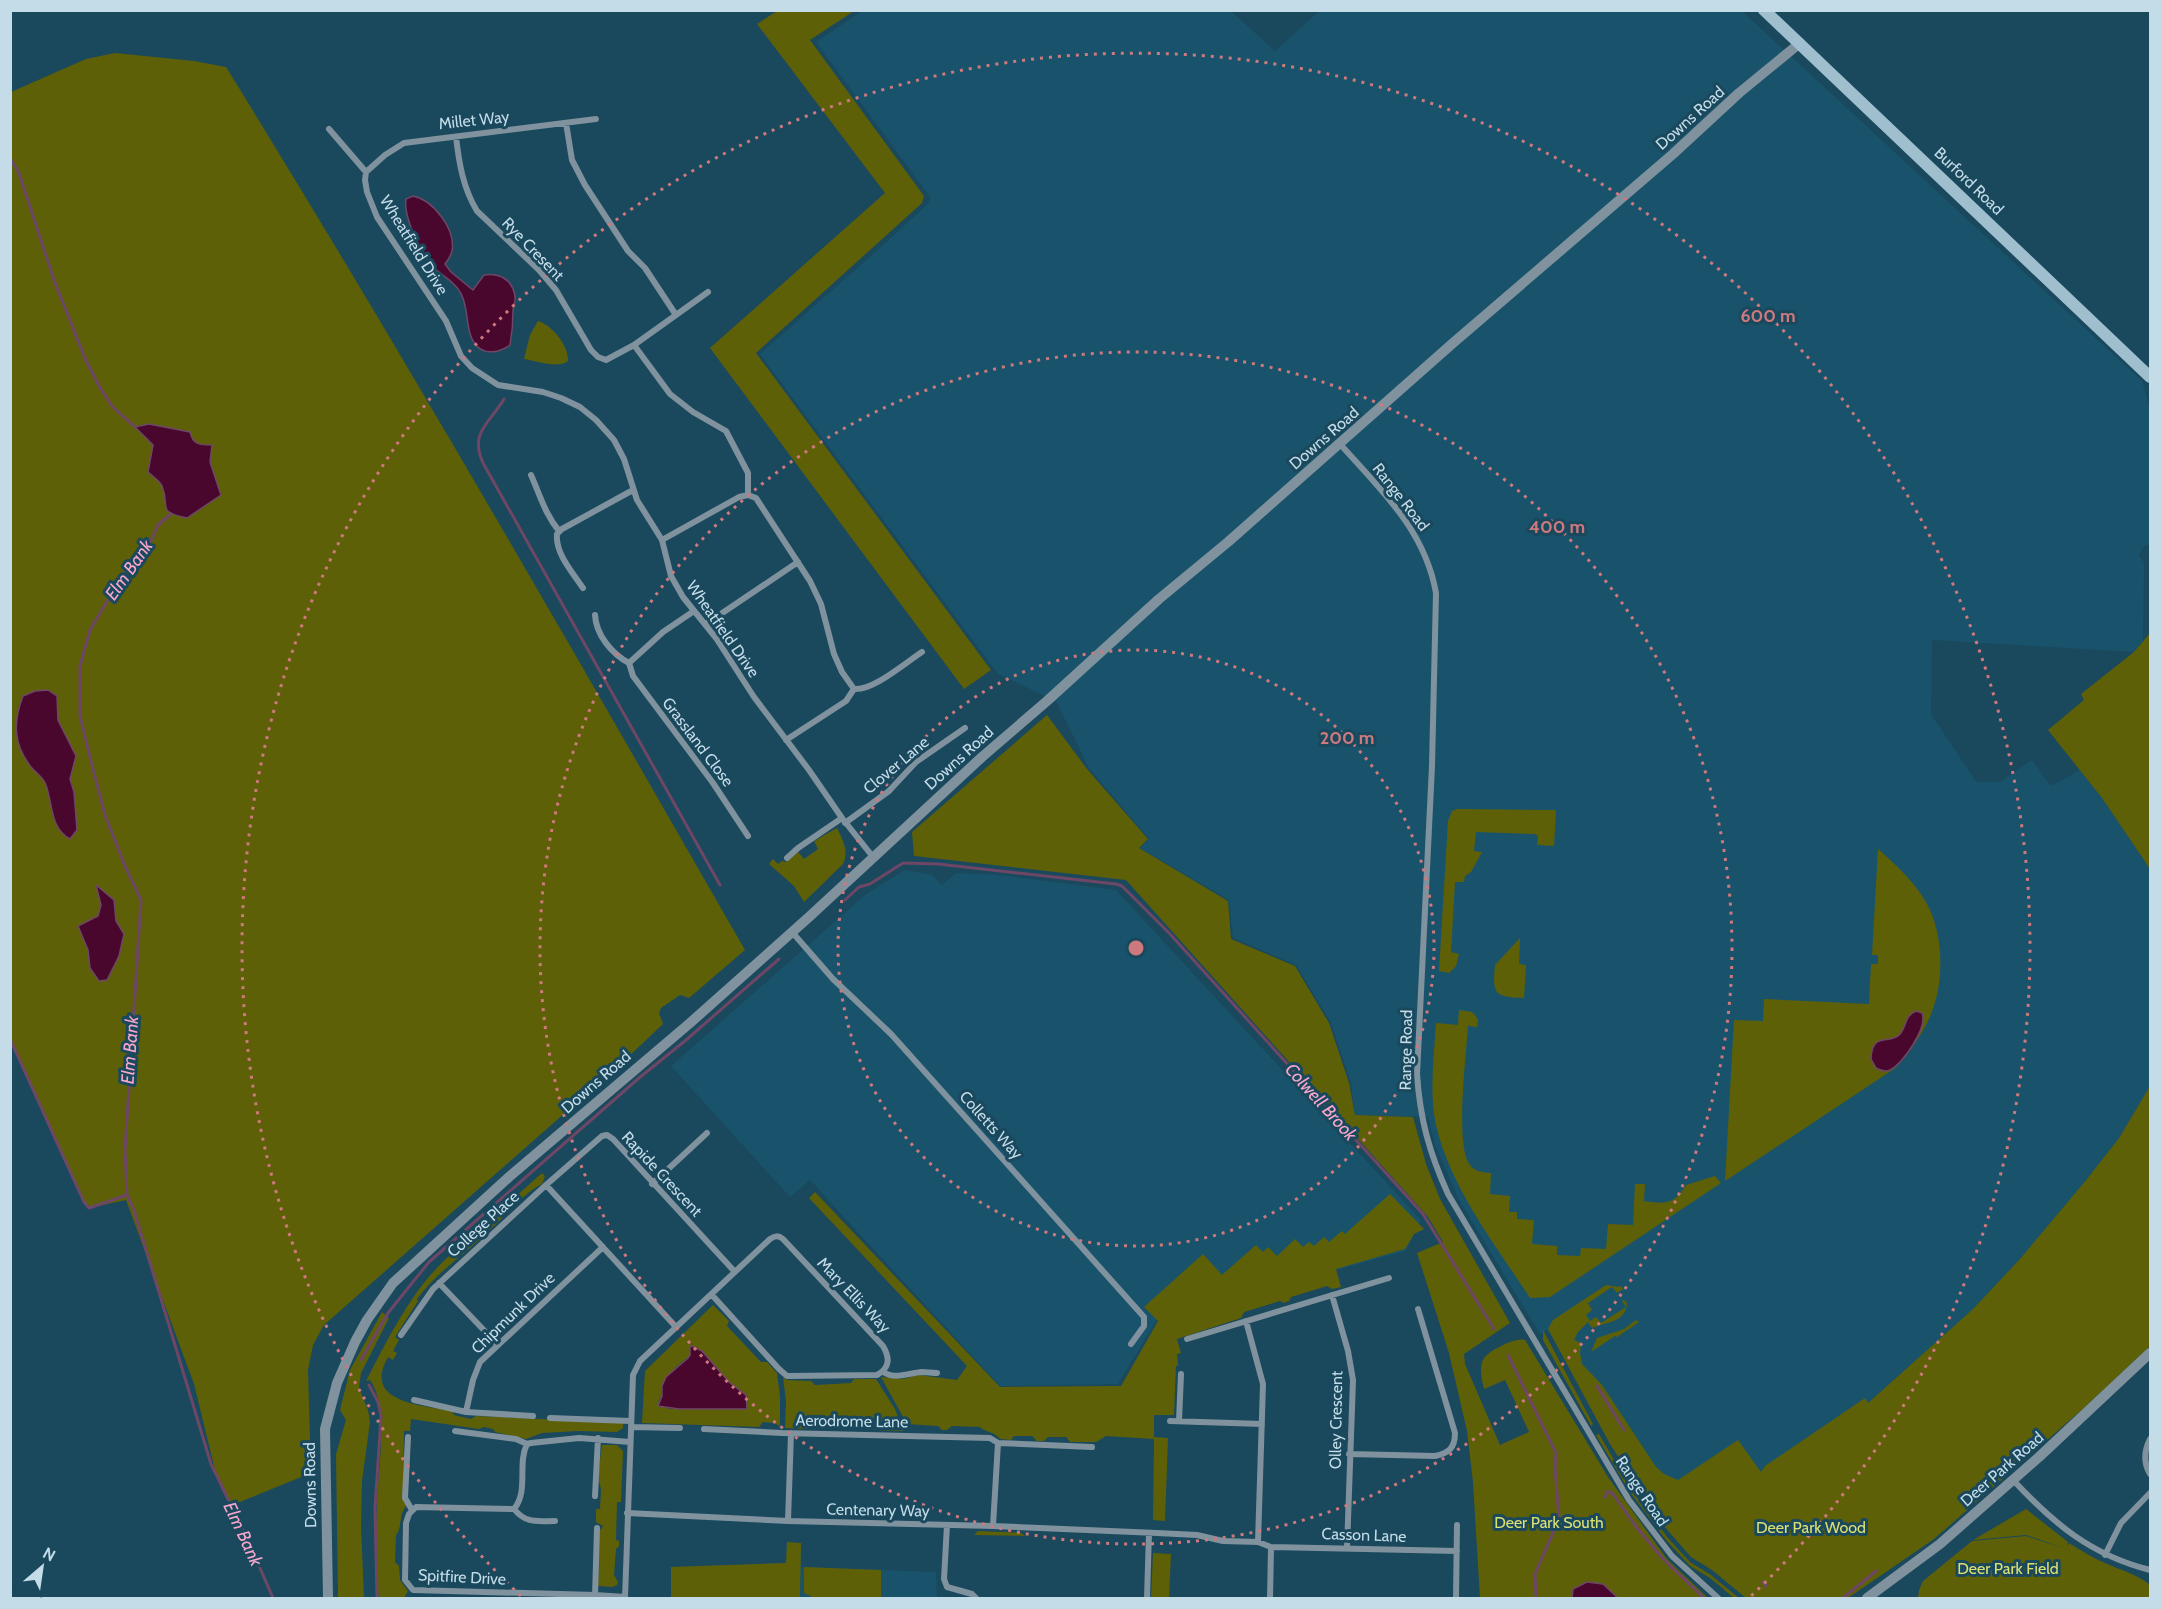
<svg xmlns="http://www.w3.org/2000/svg" width="2161" height="1609" font-family="Cabin,sans-serif">
<rect width="100%" height="100%" fill="#1a485d"/>
<path fill="#19536b" d="M862,11H1231L1275,51L1319,11H1742L2142,381L2150,408V544L2144,546L2139,555L2144,563L2143,641L2134,652L1932,640L1931,714L1975,780L1979,782H2000L2032,760L2049,784L2053,785L2080,770L2102,798L2150,869V1086L2119,1138L2087,1179L2019,1260L1973,1309L1832,1435L1752,1478L1714,1486L1663,1478L1547,1330L1540,1334L1459,1200L1435,1145L1428,1117L1355,1115L1351,1083L1331,1023L1296,965L1233,938L1229,900L1140,848L1149,839L1089,768L1056,701L998,674L760,354L862,264L926,206L931,198L816,42Z
M905,870L932,875L942,885L956,873L1000,875L1116,890L1421,1220L1406,1251L1158,1318L1118,1384L1000,1386L810,1180L790,1197L671,1066L866,894Z
M787,1542L801,1543V1567L936,1572L937,1598H671V1567L786,1563Z"/>
<path fill="#5e6008" fill-rule="evenodd" d="M777,11H854L810,40L924,196L922,203L756,353L991,670L964,689L710,348L885,193L757,24Z
M115,53L194,61L226,67C406,358 575,654 745,950L689,998L680,995L661,1008L659,1013L663,1024L624,1061L324,1325L313,1345L308,1370L311,1473L230,1506L215,1470L194,1384L126,1200L89,1208L84,1202L11,1039V92L86,59Z
M538,321C552,325 569,346 568,361C557,369 537,361 524,359L530,335Z
M2150,633V869L2102,798L2048,730L2084,700L2081,694L2134,652Z
M1047,715L1087,769L1148,839L1139,848L1228,901L1231,939L1295,966L1329,1023L1349,1083L1355,1115L1413,1117L1426,1164L1440,1199L1510,1323L1464,1354L1465,1364L1500,1445L1529,1432L1505,1380L1484,1389C1482,1381 1479,1368 1483,1360C1487,1351 1516,1337 1525,1340L1608,1477L1667,1559L1708,1598H1480L1473,1482L1467,1431L1449,1353L1417,1253L1443,1242L1428,1217L1126,880L914,856L912,832Z
M1457,809L1556,810L1554,846L1537,845L1538,836L1535,834L1476,832L1474,851L1482,852L1471,872L1465,876L1464,882H1455L1451,952L1459,954L1456,966L1449,973L1439,971L1448,821L1452,811Z
M837,828C843,840 849,851 843,864L804,902L794,886L769,864L773,859L778,864L782,861L786,862L798,852L804,859L818,849L814,841Z
M1878,849C1896,865 1915,882 1927,904C1935,919 1939,936 1940,953C1943,1002 1926,1034 1894,1069L1725,1181L1734,1020L1763,1021L1764,999L1869,1004L1871,964H1878V955H1872Z
M1520,938L1519,964L1526,965L1524,998C1495,997 1492,995 1495,965Z
M1459,1010L1472,1012L1478,1019L1477,1027L1468,1026C1466,1056 1456,1139 1468,1162C1473,1172 1482,1172 1491,1173L1490,1194L1510,1196L1509,1212H1517V1219L1534,1220L1532,1244L1557,1246V1255L1580,1256L1581,1248L1606,1249L1608,1224L1633,1225L1635,1184H1645L1644,1201C1665,1204 1674,1205 1686,1185L1715,1176L1721,1183L1550,1297L1530,1298C1495,1244 1451,1189 1436,1125C1429,1092 1434,1057 1436,1023L1458,1025Z
M2150,1086V1346L2086,1406L1934,1539L1848,1598H1746L1712,1570L1691,1557L1663,1525L1610,1444L1548,1329L1553,1320L1606,1285L1619,1287L1621,1286L1623,1289L1617,1293L1612,1287L1588,1303L1592,1310L1586,1315L1590,1321L1596,1317L1601,1323L1626,1307L1622,1301L1624,1300L1627,1303C1626,1322 1607,1322 1592,1328L1588,1322L1578,1332L1574,1340L1581,1343L1580,1353L1582,1364L1602,1385L1656,1467L1664,1474L1678,1480L1738,1440L1761,1472L1765,1466L1865,1398L1868,1403L1973,1309L2019,1260L2087,1179L2119,1138Z
M542,1173L545,1176L542,1184C522,1194 506,1215 490,1230C463,1256 439,1270 417,1299L418,1301L395,1337L399,1340L393,1351L397,1353L393,1360L388,1357C362,1403 422,1405 452,1411L454,1415L471,1419L476,1416L623,1423V1428L617,1432L579,1431L542,1433L526,1439L495,1432L493,1429L484,1427L479,1429L411,1419L410,1431H404L403,1498L407,1505C398,1514 403,1526 396,1535L395,1562L399,1566L400,1580L408,1591L404,1598H379C375,1573 376,1533 377,1507C377,1473 390,1408 370,1380L366,1381C384,1346 402,1310 427,1279C461,1240 504,1208 542,1173Z
M815,1192L1000,1387L1121,1386L1158,1321L1144,1307L1203,1254L1222,1275L1256,1245L1263,1252L1268,1247L1277,1256L1295,1239L1303,1247L1309,1242L1314,1246L1324,1237L1329,1242L1342,1231L1345,1234L1390,1194L1424,1229L1414,1234L1405,1249L1336,1269L1341,1287L1332,1289L1327,1286L1291,1297L1289,1301L1284,1303L1280,1301L1244,1312L1241,1318L1177,1339L1181,1353L1177,1354L1178,1366H1176L1174,1415H1154V1437L1168,1438L1165,1521L1153,1520L1154,1439L1106,1436L1096,1442H1070L1066,1437H1048L1044,1441H1037L1032,1436H1014L1011,1440L1000,1439C994,1431 986,1433 980,1427L952,1426L947,1430H942L938,1426L907,1424L881,1377L903,1379L919,1375L957,1380L967,1366L809,1198Z
M713,1305L729,1321L727,1326L761,1362H767L777,1373L780,1397V1427L775,1423L763,1422L759,1427L642,1423L645,1371ZM702,1351L729,1382L748,1397L742,1409H669L658,1402C663,1396 660,1391 663,1385C670,1370 687,1355 702,1351Z
M382,1312L389,1318L361,1373L359,1388L368,1410L370,1422L362,1481L361,1527L364,1598H338L336,1454L346,1420L340,1410L350,1370Z
M1636,1320L1639,1322L1617,1337L1615,1336L1591,1352L1597,1338L1624,1329Z
M1543,1330L1593,1424L1591,1426L1543,1340Z
M783,1377L787,1380L811,1381L815,1385L851,1383L854,1379H876L895,1409L903,1431L875,1430L872,1426L812,1424L807,1429L785,1428L786,1401Z
M1599,1434L1631,1489L1668,1538L1690,1562L1711,1575L1739,1598H1734L1710,1578L1690,1566L1666,1540L1629,1491L1596,1435Z
M602,1445H617L623,1451L621,1502H617L616,1540L619,1541V1546L616,1549L614,1575L618,1582L617,1585L612,1587L598,1586L599,1532L603,1526L596,1522V1509H600L601,1489L599,1481V1468Z
M2026,1509L2068,1542L2067,1547L2069,1543C2083,1552 2097,1560 2112,1566C2126,1572 2138,1575 2150,1585V1598H1918L1919,1590L1923,1581L1972,1541L2026,1536L2066,1549L2026,1535L1973,1540Z
M978,1531L1021,1533L1025,1536L974,1535Z
M787,1542L801,1543L800,1598H671V1567L786,1563Z
M1153,1553L1171,1554L1169,1598H1151Z
M804,1567L881,1570V1598H814L804,1593Z"/>
<path fill="#49072e" stroke="#6e4766" stroke-width="1.5" d="M413,196C433,200 456,229 452,251C451,256 448,260 445,264L451,272L473,290L484,275C499,273 513,279 515,297C516,301 513,307 513,311C513,323 512,334 510,345C500,352 485,356 476,345C464,331 470,307 460,292C455,282 441,275 433,267C421,256 403,215 406,199Z
M149,424L190,432C193,445 200,445 212,445L210,462L221,495L187,518C155,511 171,508 162,486C160,481 152,476 148,472L153,445L135,427Z
M48,690L57,696L58,720L76,756L70,779L74,792L77,830L70,839C50,828 53,805 46,785C44,778 36,773 31,767C13,744 13,722 23,696L35,691Z
M96,885L114,900L116,921L124,934L119,956L107,980L99,981L90,968L88,950L78,926L98,916L101,905Z
M1916,1011L1922,1013C1928,1027 1903,1064 1890,1070C1885,1072 1881,1071 1876,1068L1871,1059C1872,1030 1890,1046 1900,1034C1907,1026 1904,1016 1916,1011Z
M692,1346L702,1351L729,1382L746,1395L747,1409H679L658,1406L662,1396V1386L666,1377L688,1358L690,1355V1347Z
M1587,1582L1603,1584L1618,1598H1572L1573,1589Z"/>
<g fill="none" stroke-linecap="round" stroke-linejoin="round">
<path stroke="#6e4766" stroke-width="3" d="M10,158L19,173L54,280L84,356L99,386L112,406L135,427
M504,399C490,423 469,432 483,463L720,885
M171,514L158,525L152,539L122,576L90,630L80,666V716L93,769L105,815L125,866L141,900L125,1150L127,1195L134,1210L211,1464L247,1538L273,1598
M845,900L859,887L870,884L903,863L938,864L1116,884L1122,886L1170,934L1423,1214L1494,1329
M10,1039L84,1202L89,1208L127,1195
M1508,1355L1556,1453L1555,1468L1559,1519L1535,1574L1536,1598
M361,1360L388,1313L429,1262L639,1078L686,1040L779,959
M369,1385L378,1402L381,1416L375,1508L377,1598
M1597,1386L1624,1430
M1605,1497L1608,1491L1613,1494L1634,1524L1663,1559L1704,1598
M1763,1582L1766,1586
M1843,1598L1876,1571"/>
<path stroke="#7f929d" stroke-width="6" d="M329,129L366,172L365,180L367,192L377,217L446,321L461,356L472,368L498,385L543,392L561,398L580,407L596,420L614,440L624,459L637,500L662,540L671,576L683,597L716,638L754,697L809,770L842,818L873,857
M456,137C459,163 463,188 477,211L539,270L556,290L591,350L598,357L606,360L634,345L676,315L645,268L628,251L585,185L572,160L566,123
M366,172L385,155L404,143L596,119
M676,315L708,292
M634,345L670,394L693,412L726,431L748,473V495
M1340,444C1381,490 1425,530 1436,593L1432,766L1417,1074C1420,1119 1429,1152 1448,1194L1629,1500L1672,1556L1718,1598
M531,475C540,495 545,514 559,531
M662,540L739,497L748,495L756,498L810,581L821,604L834,654L842,672L854,689
M583,588C573,573 555,553 557,534L562,529L633,490
M595,615C596,635 612,654 629,663L633,676L713,783L748,836
M706,624L798,562
M629,663L663,632L694,611
M854,689C873,691 905,663 922,652
M786,740L846,701L854,689
M845,823L889,791L916,762L965,728
M787,858L798,848L842,818
M792,932L833,979L891,1034L1144,1317V1326L1131,1344
M652,1184L707,1133
M439,1283L498,1345
M1332,1295L1348,1351L1353,1380L1347,1548
M1246,1321L1263,1384L1258,1542
M676,1327L546,1185L602,1136L607,1135L613,1139L735,1272
M401,1335L433,1289L546,1185
M1187,1339L1389,1278
M883,1372C896,1380 908,1373 922,1372C927,1372 932,1373 937,1373
M414,1400L466,1412L533,1416
M466,1412L473,1380L480,1362L603,1247
M550,1418L631,1421
M1170,1421L1262,1424
M1179,1421L1181,1374
M631,1427L680,1428
M704,1429L782,1433L990,1438L998,1443L1092,1447
M455,1431L516,1439L527,1444
M408,1437L405,1498L412,1510
M2150,1439C2144,1451 2143,1462 2150,1474
M1349,1454L1435,1456C1449,1453 1455,1448 1455,1433L1418,1309
M2013,1480C2054,1524 2091,1555 2150,1570
M595,1496L598,1438
M514,1509C526,1524 537,1521 555,1521
M627,1513L788,1521L993,1526L1157,1533L1197,1535L1223,1541L1258,1542L1271,1547L1457,1551
M788,1521L791,1433
M947,1525L944,1579L947,1587L972,1594L976,1598
M993,1526L998,1443
M2105,1555L2121,1523L2150,1493
M595,1597L597,1528
M625,1597L595,1595L413,1590L405,1580L406,1523L409,1514L416,1507L514,1509C529,1491 517,1464 527,1444L531,1443L579,1438L630,1442
M625,1598L633,1375L640,1361L770,1239C775,1236 778,1235 783,1239L883,1346C890,1358 890,1368 877,1375L787,1376L779,1369L712,1295
M1147,1598L1149,1533
M1270,1598L1271,1547
M1456,1598L1457,1525"/>
<path stroke="#7f929d" stroke-width="10" d="M328,1598L325,1429L337,1383L355,1342L367,1320L393,1283L509,1177L690,1023L809,917L982,757L1047,701L1159,599L1228,542L1453,343L1673,154L1739,93L1800,43
M1867,1598L1940,1544L2039,1457L2150,1353"/>
<path stroke="#9fbfcf" stroke-width="12" d="M1764,10L2150,377"/>
</g>
<g fill="none" stroke="#ce797e" stroke-width="3" stroke-dasharray="3 6">
<circle cx="1136" cy="948" r="298"/>
<circle cx="1136" cy="948" r="596"/>
<path d="M521 1596A894 894 0 1 1 1751 1596"/>
</g>
<g text-anchor="middle" dominant-baseline="central" stroke-width="6" stroke-linejoin="round" paint-order="stroke">
<g font-size="16" fill="#c4dce8" stroke="#1a485d">
<text transform="translate(1690 118) rotate(-42)">Downs Road</text>
<text transform="translate(474 120) rotate(-6)">Millet Way</text>
<text transform="translate(1969 181) rotate(44)">Burford Road</text>
<text transform="translate(414 245) rotate(58)">Wheatfield Drive</text>
<text transform="translate(533 249) rotate(46)">Rye Cresent</text>
<text transform="translate(1324 438) rotate(-41)">Downs Road</text>
<text transform="translate(1401 497) rotate(52)">Range Road</text>
<text transform="translate(723 629) rotate(55)">Wheatfield Drive</text>
<text transform="translate(698 742) rotate(53)">Grassland Close</text>
<text transform="translate(959 758) rotate(-42)">Downs Road</text>
<text transform="translate(896 765) rotate(-40)">Clover Lane</text>
<text transform="translate(1406 1050) rotate(-89)">Range Road</text>
<text transform="translate(596 1082) rotate(-41)">Downs Road</text>
<text transform="translate(991 1125) rotate(48)">Colletts Way</text>
<text transform="translate(662 1174) rotate(47)">Rapide Crescent</text>
<text transform="translate(483 1224) rotate(-42)">College Place</text>
<text transform="translate(854 1295) rotate(46)">Mary Ellis Way</text>
<text transform="translate(513 1313) rotate(-44)">Chipmunk Drive</text>
<text transform="translate(1336 1420) rotate(-89)">Olley Crescent</text>
<text transform="translate(852 1421) rotate(1)">Aerodrome Lane</text>
<text transform="translate(2002 1469) rotate(-41)">Deer Park Road</text>
<text transform="translate(310 1485) rotate(-91)">Downs Road</text>
<text transform="translate(1642 1491) rotate(56)">Range Road</text>
<text transform="translate(878 1510) rotate(1)">Centenary Way</text>
<text transform="translate(1364 1535) rotate(2)">Casson Lane</text>
<text transform="translate(462 1577) rotate(3)">Spitfire Drive</text>
</g>
<g font-size="16" fill="#dce073" stroke="#1a485d">
<text x="1549" y="1522">Deer Park South</text>
<text x="1811" y="1527">Deer Park Wood</text>
<text x="2008" y="1568">Deer Park Field</text>
</g>
<g font-size="18" font-style="italic" fill="#f9a7cc" stroke="#1a485d">
<text transform="translate(129 570) rotate(-55)">Elm Bank</text>
<text transform="translate(130 1050) rotate(-86)">Elm Bank</text>
<text transform="translate(1321 1102) rotate(48)">Colwell Brook</text>
<text transform="translate(243 1534) rotate(65)">Elm Bank</text>
</g>
</g>
<circle cx="1136" cy="948" r="9" fill="#ce797e" stroke="#1a485d" stroke-width="3"/>
<g font-size="18" text-anchor="middle" font-weight="bold" fill="#ce797e" stroke="#1a485d" stroke-width="6" stroke-linejoin="round" paint-order="stroke">
<text x="1768" y="322">600 m</text>
<text x="1557" y="533">400 m</text>
<text x="1347" y="744">200 m</text>
</g>
<rect width="2161" height="1609" fill="none" stroke="#c4dce8" stroke-width="24"/>
<g transform="translate(42 1567) rotate(29)" stroke="#1a485d" stroke-width="4.5" paint-order="stroke">
<path d="M0-4.5L10 22L0 15L-10 22Z" fill="#c4dce8"/>
<text y="-9" font-size="16" font-weight="bold" text-anchor="middle" fill="#c4dce8">N</text>
</g>
</svg>
